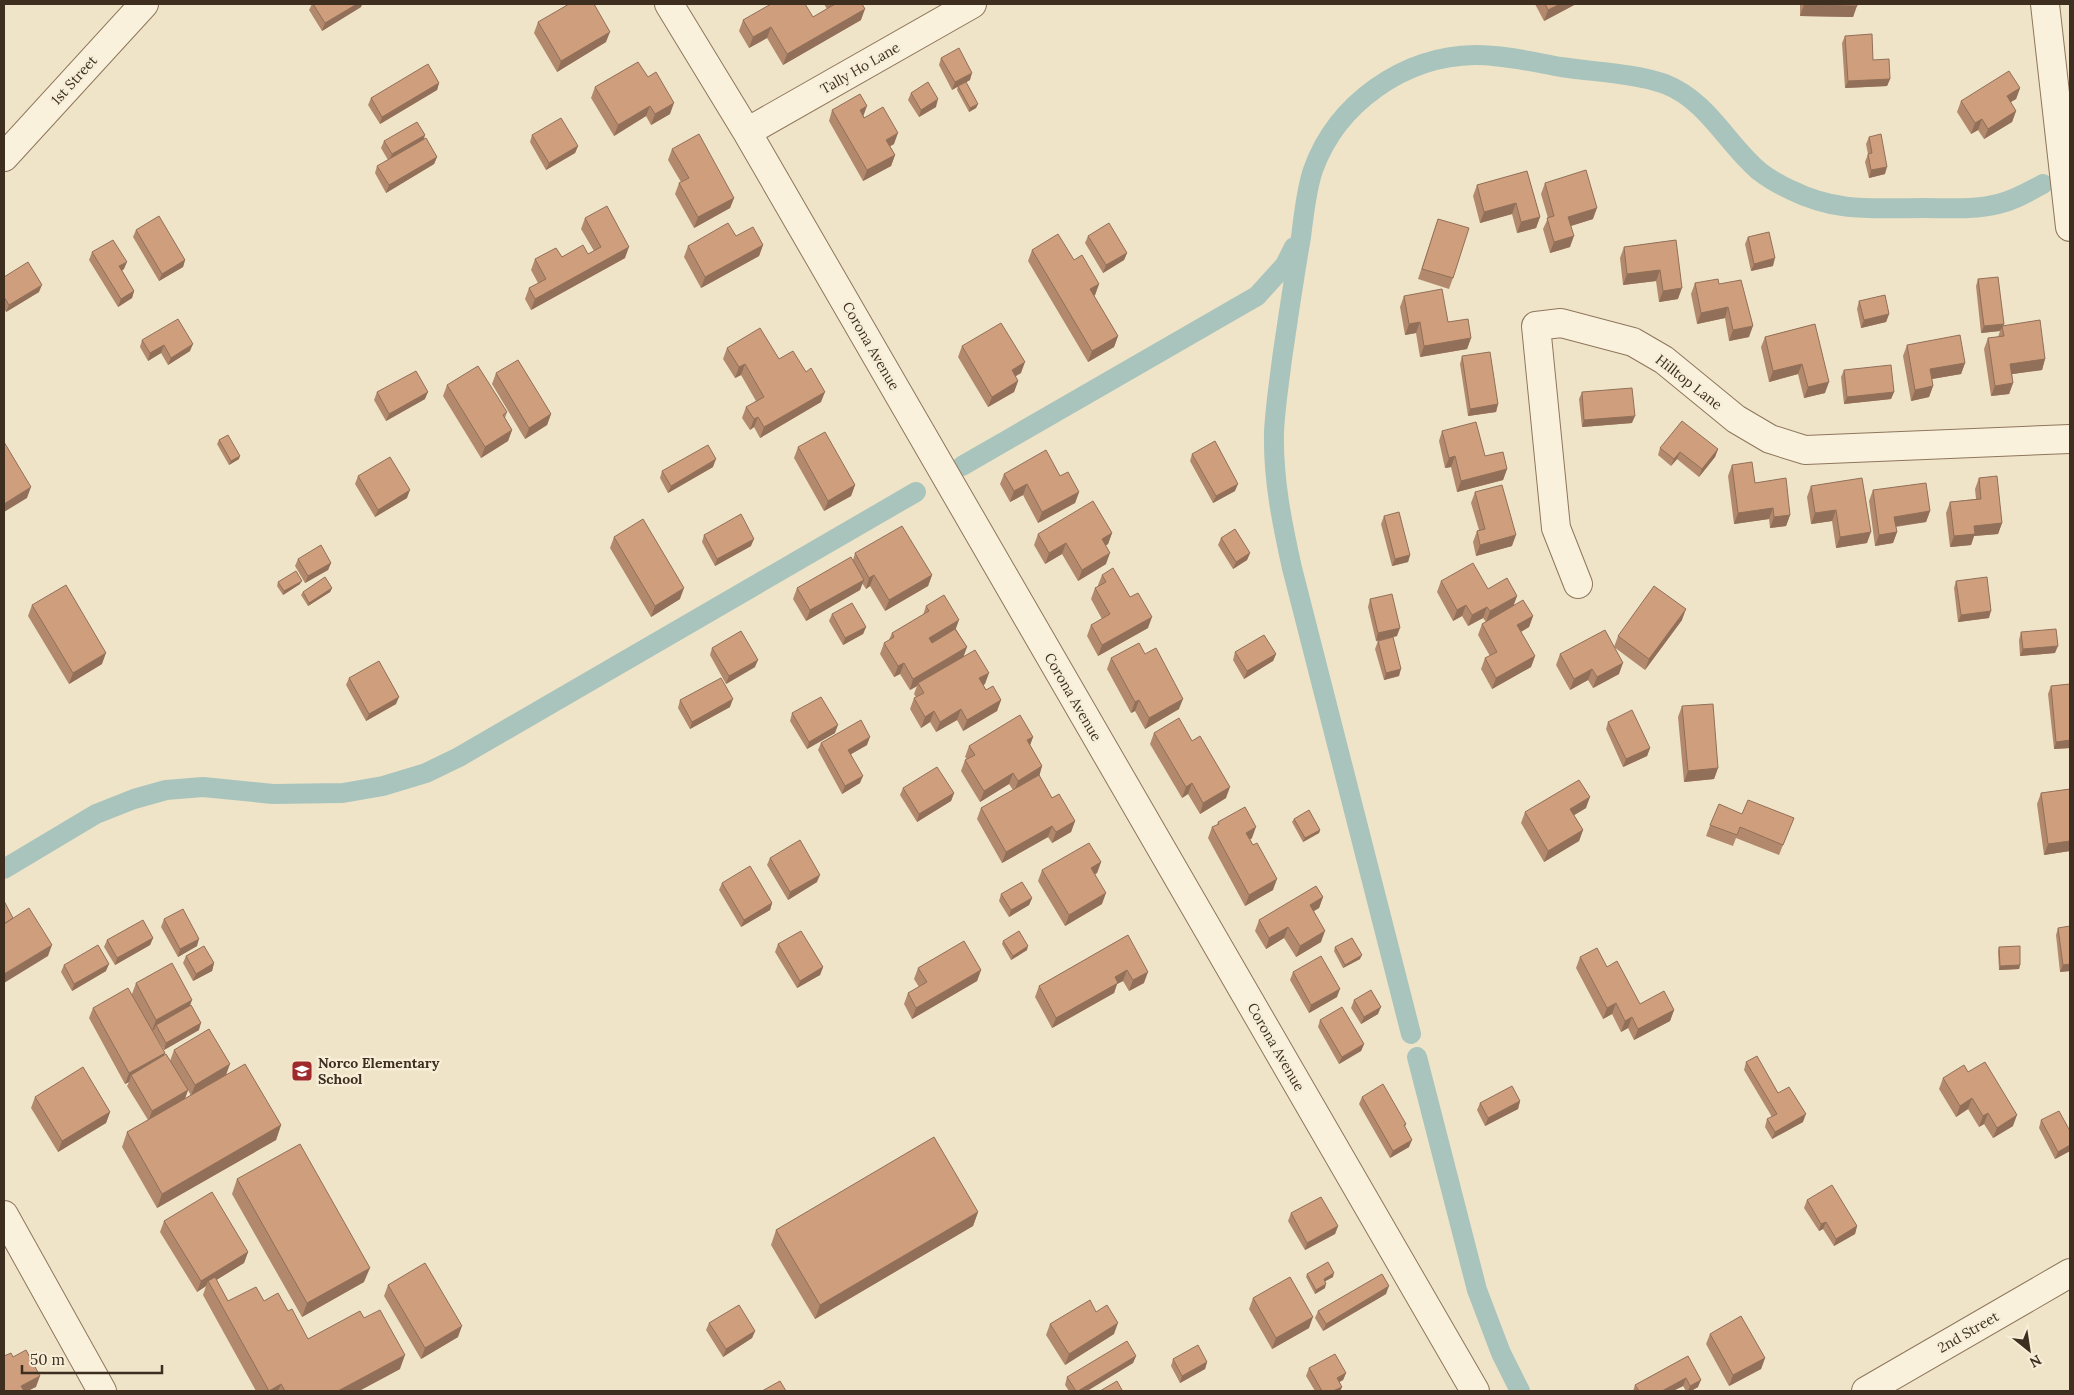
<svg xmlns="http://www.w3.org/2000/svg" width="2074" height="1395" font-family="Lora,serif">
<rect width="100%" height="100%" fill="#f0e4c8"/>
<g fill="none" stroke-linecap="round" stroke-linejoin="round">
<path stroke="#a9c4bc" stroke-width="20" d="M962,466L1257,296L1285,265L1294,247
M4,869L96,814L134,799L166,790L203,787L273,794L343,793L383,786L426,773L459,757L916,492
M1411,1034L1292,568C1282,523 1273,479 1274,433C1275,408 1279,384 1282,359C1288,318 1294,277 1301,237C1304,214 1306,191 1313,170C1337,103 1404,56 1475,55C1504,55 1533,62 1561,67C1594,72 1634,73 1665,84C1708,101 1726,143 1759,171C1769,179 1780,185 1791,190C1837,213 1874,208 1924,208C1948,208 1975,210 1998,204C2015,200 2028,192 2043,184
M1417,1057L1477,1290L1501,1353L1520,1391"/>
<g stroke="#8d765c" stroke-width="30">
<path id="minor" d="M669,4L747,132L1475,1391
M2045,4L2070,227
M747,132L972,4
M4,157L144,4
M1578,584L1556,528L1536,326L1561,323L1633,342L1664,360L1736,419L1770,439L1805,450L2070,439
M4,1215L102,1391
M1866,1391L2070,1273"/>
</g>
<use href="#minor" stroke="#faf1dc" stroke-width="28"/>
</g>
<path fill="#b2896c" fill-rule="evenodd" d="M312,4H362L361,7L322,31L309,10Z
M824,4H862L861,20L783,65L767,38L749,48L739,31L743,20L813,17L827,9Z
M1535,4H1576L1544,21Z
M1800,4H1857L1853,17L1800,16Z
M538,22L606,42L557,72L534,33Z
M1845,36L1873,60L1890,79L1887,86L1845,88L1842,43Z
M941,58L970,80L961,85L978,104L976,108L969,112L957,90L958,86L952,90L939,65Z
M638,62L670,114L651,125L646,116L614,136L591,98L595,87Z
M439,83L437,90L380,124L368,105L371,98Z
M2020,88L2016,99L2010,102L2016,111L2012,122L1984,139L1978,130L1971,134L1957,112L1961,101Z
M911,93L936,107L919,117L908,100Z
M832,110L863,116L894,144L890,146L895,155L891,166L863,181L829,121Z
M425,135L424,139L437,157L434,164L386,193L375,173L377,166L388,160L381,148L384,141Z
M532,135L578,146L575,153L546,170L530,142Z
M1869,137L1885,174L1869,178L1865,162L1868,154L1866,144Z
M672,149L734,198L730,208L694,228L675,194L679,183L681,182L668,160Z
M1527,171L1540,217L1536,228L1517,233L1512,214L1480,223L1473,196L1477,185Z
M1545,183L1593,219L1571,226L1570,247L1550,253L1543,229L1548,218L1541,194Z
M585,218L625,258L531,310L525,299L529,288L538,283L531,270L535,259L588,254L594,251L581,229Z
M1438,219L1453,278L1449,289L1418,279Z
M136,230L185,260L183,267L159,281L133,237Z
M736,236L763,245L759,256L701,288L684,257L688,246Z
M1088,236L1127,253L1124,260L1103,273L1085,243Z
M1748,237L1773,266L1751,271L1745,244Z
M1676,240L1678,299L1659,302L1656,281L1623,285L1620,258L1624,247Z
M1032,250L1074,260L1099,284L1095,295L1094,296L1118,336L1114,347L1088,362L1028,261Z
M92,252L124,269L122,270L134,291L132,298L118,307L89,260Z
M4,277L39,292L6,312L4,308Z
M1978,279L2004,324L2003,326L2045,359L2042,370L2012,374L2013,383L2009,394L1991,396L1984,349L1988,338L1998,337L2000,331L1981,333L1976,286Z
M1695,283L1719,284L1749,337L1729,341L1725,318L1697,324L1691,294Z
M1404,296L1448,322L1471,338L1467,349L1420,357L1416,333L1405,335L1400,307Z
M1859,301L1889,314L1886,322L1861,328L1857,309Z
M1815,324L1825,393L1804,398L1798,374L1769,382L1761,347L1765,337Z
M142,340L190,351L168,365L161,353L148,361L140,347Z
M1907,345L1965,363L1961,374L1932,379L1933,386L1929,397L1911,401L1903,356Z
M962,346L1021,373L1015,376L1018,381L1014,392L988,407L958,357Z
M727,348L779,359L821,402L760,438L754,427L750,430L742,418L746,407L756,401L741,375L735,378L723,359Z
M1462,356L1498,404L1496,412L1468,416L1460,364Z
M1844,370L1894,392L1891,399L1844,404L1841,377Z
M496,373L551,414L547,425L525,439L492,384Z
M447,385L507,412L505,418L512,430L508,441L481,458L443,396Z
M377,392L425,399L386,421L374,400Z
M1582,392L1632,423L1582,427L1579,399Z
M1442,431L1507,469L1503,480L1457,492L1451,467L1445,468L1439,441Z
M219,440L239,459L229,465L217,444Z
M798,447L855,485L851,496L824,511L794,458Z
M1660,448L1718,449L1715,457L1699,477L1677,459L1671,466L1658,455Z
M1192,454L1235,491L1213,503L1190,461Z
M1732,465L1755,483L1790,515L1786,526L1770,528L1769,519L1734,524L1728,476Z
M713,467L668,493L660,478L662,471Z
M1004,474L1060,476L1079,492L1075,503L1038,523L1023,495L1010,502L1000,484Z
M358,476L407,498L375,517L355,484Z
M1979,478L2002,523L1998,534L1974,536L1971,545L1950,547L1946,513L1950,502L1976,499L1975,489Z
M1811,486L1867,543L1836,548L1832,521L1811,524L1807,497Z
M1873,490L1930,511L1926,522L1896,527L1897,532L1893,543L1875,546L1869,501Z
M1475,492L1512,546L1476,556L1473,542L1477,531L1479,530L1471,503Z
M1384,516L1410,555L1408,562L1392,566L1381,524Z
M1112,533L1108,544L1105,546L1106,564L1078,581L1062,554L1045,564L1034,545L1038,534Z
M704,535L751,546L715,566L702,542Z
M614,537L680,599L651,617L610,548Z
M1221,538L1250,553L1247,560L1233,569L1218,545Z
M855,553L932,575L928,586L885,611L870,586L866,589L862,583L860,590L806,621L793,599L797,588L853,560Z
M298,559L331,563L328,570L305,583L295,566Z
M1102,575L1148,628L1098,656L1087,636L1091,625L1102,619L1091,599L1095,588L1098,587V585Z
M1441,581L1488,589L1517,596L1513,606L1533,616L1529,627L1521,632L1535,656L1531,667L1492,689L1481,669L1485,658L1490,656L1478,635L1482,624L1486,622L1483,618L1468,626L1462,616L1453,621L1437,592Z
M1956,581L1989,618L1958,622L1954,588Z
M278,582L300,584L283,595L277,586Z
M332,588L330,592L308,606L301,595L303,592Z
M1370,599L1397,636L1376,641L1368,607Z
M32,605L102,664L69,684L28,616Z
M926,606L956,629L967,647L963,656L985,684L983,685L986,690L1001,700L997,711L963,731L957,720L936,732L930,722L921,728L910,709L914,698L916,697L914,694L917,686L910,690L900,674L894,677L880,654L884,643L889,640L892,633L923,615Z
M832,614L866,627L863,634L843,645L829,621Z
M1682,620L1645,670L1614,647L1619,674L1593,688L1588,680L1570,690L1556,665L1560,654L1614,647L1618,636Z
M2021,632L2055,653L2020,656L2019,640Z
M1378,641L1399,676L1384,680L1375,649Z
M712,648L755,667L726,684L710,655Z
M1235,652L1276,654L1273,661L1244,679L1233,660Z
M1111,658L1179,709L1145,729L1135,711L1131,713L1107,669Z
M349,678L396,704L366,721L346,685Z
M2070,684V748L2054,749L2048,694L2051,686Z
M680,700L730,707L690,729L678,708Z
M1682,706L1718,768L1714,779L1684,782L1678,717Z
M792,713L835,733L807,749L790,721Z
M1608,722L1650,748L1647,756L1623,767L1606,729Z
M1154,733L1226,798L1200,814L1188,794L1182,798L1150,744Z
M1033,737L1030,745L1042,766L1039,775L1052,798L1075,821L1071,832L1052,843L1048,837L1002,863L977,819L981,808L1013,790L1009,784L980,802L961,771L965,760L967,759L965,757L969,746Z
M821,743L867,745L851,754L860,783L842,794L818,750Z
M903,788L954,793L951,801L917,822L900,795Z
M2070,789V851L2044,855L2037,804L2041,793Z
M1586,808L1574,815L1583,830L1579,841L1544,862L1521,823L1525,812Z
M1742,814L1794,818L1779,855L1736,838L1733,846L1706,836L1710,825Z
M1294,819L1320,830L1319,833L1303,842L1292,822Z
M1218,822L1252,838L1250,840L1273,890L1245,906L1208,838L1212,827L1217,825Z
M770,858L817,882L788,900L767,865Z
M1101,862L1097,873L1095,874L1102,904L1065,926L1038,881L1042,870Z
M722,883L772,903L770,910L741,927L719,890Z
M1001,894L1032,898L1029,905L1009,917L999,901Z
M1323,897L1319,908L1313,911L1321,942L1296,957L1284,938L1266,949L1255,931L1259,920Z
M164,919L197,946L178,957L161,927Z
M2058,928L2070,971L2060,972L2056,935Z
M1128,935L1144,983L1129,991L1123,981L1117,984L1114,993L1052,1028L1035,997L1039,986Z
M153,938L150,945L115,965L104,947L107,940Z
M1003,941L1027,950L1011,960L1002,944Z
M778,944L823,967L820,975L797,988L775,952Z
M1335,947L1360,959L1343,968L1334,951Z
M1999,947L2020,965L2019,969L1999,970L1998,951Z
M186,956L214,963L212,971L193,981L183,963Z
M1580,957L1607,967L1640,1004L1674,1010L1670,1021L1634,1040L1628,1028L1621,1032L1612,1014L1603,1019L1576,968Z
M64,965L106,971L72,991L61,972Z
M918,968L981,970L977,981L912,1019L904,1004L908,993L919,987L914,979Z
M1293,972L1337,997L1309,1013L1290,980Z
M136,983L190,1006L199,1030L164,1050L153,1032L154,1030L153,1031L164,1056L170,1061L174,1050L226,1075L281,1125L276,1140L157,1208L122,1147L127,1132L148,1120L127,1086L129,1082L125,1084L89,1018L93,1008L132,994ZM188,1090L191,1096L185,1099Z
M1354,1000L1378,1014L1361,1024L1351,1008Z
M1320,1020L1364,1044L1361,1051L1339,1064L1318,1027Z
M1746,1062L1778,1093L1803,1122L1772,1139L1765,1127L1767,1119L1772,1117L1744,1070Z
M1968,1072L2013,1126L1993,1138L1984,1124L1979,1127L1968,1109L1956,1117L1939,1089L1943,1078Z
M35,1097L110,1112L106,1123L58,1152L31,1108Z
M1362,1097L1406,1124L1405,1127L1409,1147L1390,1158L1359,1104Z
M1520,1101L1518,1109L1485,1126L1477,1110L1480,1103Z
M2041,1120L2070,1131V1151L2055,1159L2039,1128Z
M237,1179L364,1282L302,1317L232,1194Z
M1807,1200L1857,1226L1855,1234L1834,1246L1823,1229L1819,1231L1804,1208Z
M978,1212L973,1226L815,1319L771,1245L776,1230Z
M1291,1213L1338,1226L1335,1234L1305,1250L1288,1221Z
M164,1221L248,1252L244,1263L216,1280L228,1301H264L288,1311L308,1339L364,1318L400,1369L359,1391H256L203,1295L206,1286L197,1292L160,1232Z
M1307,1274L1333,1277L1325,1281V1288L1315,1294L1306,1277Z
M388,1285L458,1337L421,1359L384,1296Z
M1386,1294L1323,1331L1315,1318L1318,1311Z
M1253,1298L1309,1328L1272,1349L1249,1309Z
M1096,1312L1114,1334L1065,1365L1046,1335L1050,1324Z
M709,1323L755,1331L752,1338L723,1357L706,1330Z
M1710,1334L1765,1358L1761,1369L1729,1386L1706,1344Z
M1136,1356L1133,1363L1087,1391H1069L1065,1385L1067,1377Z
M1688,1356L1698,1387L1691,1391H1686L1683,1386L1673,1391H1633L1635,1385Z
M1173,1359L1207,1362L1205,1369L1180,1383L1171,1366Z
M1309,1368L1346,1373L1343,1380L1339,1382L1342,1387L1340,1391H1315L1306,1376Z"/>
<path fill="#916f58" d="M357,4H362L361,7L322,31L325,23Z
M1560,4H1576L1544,21L1548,10Z
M1804,5L1857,6L1853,17L1800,16Z
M865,9L861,20L783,65L787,54Z
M771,27L767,38L749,48L753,37Z
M610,32L606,42L557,72L561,61Z
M972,73L970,80L952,90L955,82Z
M1890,79L1887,86L1845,88L1848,81Z
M439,83L437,90L380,124L382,117Z
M2020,88L2016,99L2003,107L2007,96Z
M938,99L936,107L919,117L921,110Z
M674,103L670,114L651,125L655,114Z
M978,104L976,108L969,112L970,108Z
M650,106L646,116L614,136L618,125Z
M867,106L863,117L860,110Z
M2016,111L2012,122L1984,139L1988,129Z
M1982,119L1978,130L1971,134L1975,123Z
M898,133L894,144L882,151L886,140Z
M425,135L422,143L389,161L392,154Z
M578,146L575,153L546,170L549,163Z
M895,155L891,166L863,181L867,170Z
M437,157L434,164L386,193L389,185Z
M1887,167L1885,174L1869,178L1871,170Z
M734,198L730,208L694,228L698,217Z
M1516,203L1512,214L1480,223L1484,212Z
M1597,208L1593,219L1564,228L1568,217Z
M1540,217L1536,228L1517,233L1521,222Z
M1574,236L1570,247L1550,253L1554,242Z
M763,245L759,256L701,288L705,277Z
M629,247L625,258L531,310L535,299Z
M1127,253L1124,260L1103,273L1106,265Z
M1775,258L1773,266L1751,271L1754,264Z
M185,260L183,267L159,281L162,274Z
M127,262L124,269L117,274L119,266Z
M1660,270L1656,281L1623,285L1627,274Z
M1099,284L1095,295L1086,300L1090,289Z
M42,285L39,292L6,312L9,305Z
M1682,288L1678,299L1659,302L1663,291Z
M134,291L132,298L118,307L121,299Z
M1728,307L1725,318L1697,324L1701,313Z
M1889,314L1886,322L1861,328L1864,320Z
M1420,322L1416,333L1405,335L1409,324Z
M2004,324L2000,331L1981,333L1984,326Z
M1753,326L1749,337L1729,341L1733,330Z
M1118,336L1114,347L1088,362L1092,351Z
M1471,338L1467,349L1420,357L1424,346Z
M193,344L190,351L168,365L171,358Z
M164,345L161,353L148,361L150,353Z
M2045,359L2042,370L2006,375L2010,364Z
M1025,362L1021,373L1008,381L1012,370Z
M1965,363L1961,374L1926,380L1930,369Z
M745,364L741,375L735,378L739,367Z
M1802,364L1798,374L1769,382L1773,371Z
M1018,381L1014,392L988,407L992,397Z
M1829,382L1825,393L1804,398L1808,387Z
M2013,383L2009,394L1991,396L1995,386Z
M1933,386L1929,397L1911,401L1915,390Z
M428,392L425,399L386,421L389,414Z
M825,392L821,402L760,438L764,427Z
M1894,392L1891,399L1844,404L1847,397Z
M1498,404L1496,412L1468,416L1470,409Z
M551,414L547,425L525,439L529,428Z
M1635,416L1632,423L1582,427L1584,420Z
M758,417L754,427L750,430L754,419Z
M512,430L508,441L481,458L485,447Z
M1718,449L1715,457L1699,477L1702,469Z
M1680,452L1677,459L1671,466L1674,459Z
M240,456L239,459L229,465L231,461Z
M1455,456L1451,467L1445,468L1449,458Z
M716,459L713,467L668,493L671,486Z
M1507,469L1503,480L1457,492L1461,481Z
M1027,484L1023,495L1010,502L1014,491Z
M1238,484L1235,491L1213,503L1216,496Z
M855,485L851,496L824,511L828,501Z
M31,487L27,498L4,512V504Z
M410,490L407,498L375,517L378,510Z
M1079,492L1075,503L1038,523L1042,512Z
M1773,508L1769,519L1734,524L1738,513Z
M1836,510L1832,521L1811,524L1815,513Z
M1930,511L1926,522L1890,527L1894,517Z
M1790,515L1786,526L1770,528L1774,517Z
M2002,523L1998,534L1974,536L1971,545L1950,547L1954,536L1974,526Z
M1871,532L1867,543L1836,548L1840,537Z
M1897,532L1893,543L1875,546L1879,535Z
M1112,533L1108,544L1098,550L1102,539Z
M1516,535L1512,546L1476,556L1480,545Z
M754,539L751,546L715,566L717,559Z
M1066,543L1062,554L1045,564L1049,553Z
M1110,553L1106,564L1078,581L1082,570Z
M1250,553L1247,560L1233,569L1236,562Z
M1410,555L1408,562L1392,566L1395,559Z
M331,563L328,570L305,583L308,576Z
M874,575L870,586L866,589L869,578Z
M932,575L928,586L885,611L889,600Z
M864,580L860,590L806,621L810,610Z
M302,581L300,584L283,595L284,591Z
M332,588L330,592L308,606L309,603Z
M684,588L680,599L651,617L655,606Z
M1517,596L1513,607L1486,622L1490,611Z
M1466,605L1462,616L1453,621L1457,610Z
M1487,607L1483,618L1468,626L1472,615Z
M1686,609L1682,620L1645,670L1649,659Z
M1991,611L1989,618L1958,622L1961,615Z
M1533,616L1529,627L1513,636L1517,625Z
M1152,617L1148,628L1098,656L1102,645Z
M959,620L955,631L925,649L929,638Z
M866,627L863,634L843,645L845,638Z
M1400,628L1397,636L1376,641L1378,633Z
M2058,646L2055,653L2020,656L2023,649Z
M967,647L963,658L918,683L917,686L910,690L913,679Z
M106,653L102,664L69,684L73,673Z
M1276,654L1273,661L1244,679L1247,671Z
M1535,656L1531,667L1492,689L1496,678Z
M758,660L755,667L726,684L729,676Z
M904,663L900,674L894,677L898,666Z
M1623,663L1619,674L1593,688L1597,677Z
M1401,669L1399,676L1384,680L1386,673Z
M1592,669L1588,680L1570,690L1574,679Z
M989,673L985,684L976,689L979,678Z
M399,697L396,704L366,721L369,714Z
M733,699L730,707L690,729L692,722Z
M1183,699L1179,709L1145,729L1149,718Z
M1001,700L997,711L963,731L967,720Z
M1139,700L1135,711L1131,713L1135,702Z
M961,709L957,720L936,732L940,722Z
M934,711L930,722L921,728L925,717Z
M838,725L835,733L807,749L809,742Z
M870,737L867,745L846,757L848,750Z
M1033,737L1029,748L1027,740Z
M2070,740V748L2054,749L2056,742Z
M1650,748L1647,756L1623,767L1626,759Z
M1042,766L1039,777L1014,792L1018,781Z
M1718,768L1714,779L1684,782L1688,771Z
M1013,773L1009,784L980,802L984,791Z
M863,776L860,783L842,794L845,786Z
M1192,783L1188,794L1182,798L1186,787Z
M1230,787L1226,798L1200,814L1203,803Z
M954,793L951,801L917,822L919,814Z
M1590,797L1586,808L1566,820L1570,809Z
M1075,821L1071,832L1052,843L1056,832Z
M1052,826L1048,837L1002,863L1006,852Z
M1256,827L1252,838L1242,844L1246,833Z
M1320,830L1319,833L1303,842L1305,838Z
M1583,830L1579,841L1544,862L1548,851Z
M2070,841V851L2044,855L2048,844Z
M1101,862L1097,873L1087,879L1091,868Z
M820,875L817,882L788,900L790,892Z
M1277,879L1273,890L1245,906L1249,895Z
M1106,893L1102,904L1065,926L1069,915Z
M1323,897L1319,908L1306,916L1310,905Z
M1032,898L1029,905L1009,917L1011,910Z
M772,903L770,910L741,927L744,920Z
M1288,927L1284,938L1266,949L1269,938Z
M1325,931L1321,942L1296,957L1300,946Z
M153,938L150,945L115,965L117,958Z
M199,939L197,946L178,957L180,949Z
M52,945L48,956L4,983V974Z
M1028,946L1027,950L1011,960L1013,956Z
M1362,955L1360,959L1343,968L1345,965Z
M214,963L212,971L193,981L196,974Z
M109,964L106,971L72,991L74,984Z
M2070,964V971L2060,972L2063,965Z
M2020,965L2019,969L1999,970L2000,966Z
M823,967L820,975L797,988L800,981Z
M981,970L977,981L912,1019L916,1008Z
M1127,970L1123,981L1117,984L1114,993L1052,1028L1056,1018L1115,977Z
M1148,972L1144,983L1129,991L1133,980Z
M1340,989L1337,997L1309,1013L1311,1005Z
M192,1000L188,1011L156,1025L154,1030L152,1031L156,1020Z
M1616,1003L1612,1014L1603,1019L1607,1008Z
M1381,1007L1378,1014L1361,1024L1364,1017Z
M1674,1010L1670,1021L1634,1040L1638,1029Z
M1632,1017L1628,1028L1621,1032L1625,1021Z
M201,1023L199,1030L164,1050L166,1043Z
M1364,1044L1361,1051L1339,1064L1342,1057Z
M165,1053L161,1064L131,1075L129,1082L125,1084L129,1073Z
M230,1064L226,1075L191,1096L195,1085Z
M188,1090L184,1101L148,1122L152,1111Z
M1972,1098L1968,1109L1956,1117L1960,1106Z
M1520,1101L1518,1109L1485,1126L1488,1118Z
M110,1112L106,1123L58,1152L62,1141Z
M1988,1113L1984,1124L1979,1127L1983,1116Z
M1806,1114L1803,1122L1772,1139L1775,1132Z
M2017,1115L2013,1126L1993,1138L1997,1128Z
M281,1125L276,1140L157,1208L162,1194Z
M1412,1140L1409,1147L1390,1158L1393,1151Z
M2070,1145V1151L2055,1159L2058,1152Z
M978,1212L973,1226L815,1319L820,1305Z
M1826,1222L1823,1229L1819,1231L1821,1224Z
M1338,1226L1335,1234L1305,1250L1307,1243Z
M1857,1226L1855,1234L1834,1246L1836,1239Z
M248,1252L244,1263L210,1284L208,1281L206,1286L197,1292L201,1281Z
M370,1268L364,1282L302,1317L307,1303Z
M1334,1273L1333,1277L1322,1283L1324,1279Z
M1326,1284L1325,1288L1315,1294L1316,1290Z
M1389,1286L1386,1294L1323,1331L1326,1324Z
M1313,1317L1309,1328L1272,1349L1276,1338Z
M1118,1323L1114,1334L1065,1365L1069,1354Z
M462,1326L458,1337L421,1359L425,1348Z
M755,1331L752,1338L723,1357L726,1349Z
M405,1355L400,1369L359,1391H338Z
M1136,1356L1133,1363L1087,1391H1078Z
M1765,1358L1761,1369L1729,1386L1733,1375Z
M1207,1362L1205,1369L1180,1383L1182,1376Z
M1346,1373L1343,1380L1334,1385L1337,1378Z
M40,1376L36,1387L28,1391H19L21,1386Z
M1686,1378L1683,1386L1673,1391H1662Z
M1701,1380L1698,1387L1691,1391H1688L1690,1386Z
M281,1384L278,1391H268H269Z
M1342,1387L1340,1391H1333Z"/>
<path fill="#cf9f7d" stroke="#916f58" d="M313,4H357L325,23Z
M569,4H594L610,32L561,61L538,22Z
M771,4H805L813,17L835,4H862L865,9L787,54L771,27L753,37L743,20Z
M1545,4H1560L1548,10Z
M1804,4H1857V6L1804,5Z
M1872,34L1873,60L1889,59L1890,79L1848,81L1845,36Z
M959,48L972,73L955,82L941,58Z
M638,62L648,77L656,72L674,103L655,114L650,106L618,125L595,87Z
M428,64L439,83L382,117L371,98Z
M2009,71L2020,88L2007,96L2016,111L1988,129L1982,119L1975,123L1961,101Z
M928,82L938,99L921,110L911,93Z
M966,82L978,104L970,108L958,86Z
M860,94L867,106L860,110L864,118L883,107L898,133L886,140L895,155L867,170L832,110Z
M561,118L578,146L549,163L532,135Z
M417,122L425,135L392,154L384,141Z
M699,134L734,198L698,217L679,183L689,178L672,149Z
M1881,134L1887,167L1871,170L1868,154L1872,153L1869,137Z
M426,138L437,157L389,185L377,166Z
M1586,170L1597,208L1568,217L1574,236L1554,242L1547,218L1554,216L1545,183Z
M1527,171L1540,217L1521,222L1516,203L1484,212L1477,185Z
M607,206L629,247L535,299L529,288L546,279L535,259L556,248L562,257L583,245L588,254L601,247L585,218Z
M159,216L185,260L162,274L136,230Z
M1438,219L1469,228L1453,278L1422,269Z
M728,223L736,236L753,227L763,245L705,277L688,246Z
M1109,223L1127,253L1106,265L1088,236Z
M1769,232L1775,258L1754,264L1748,237Z
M1058,234L1074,260L1082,255L1099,284L1090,289L1118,336L1092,351L1032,250Z
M113,240L127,262L119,266L134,291L121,299L92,252Z
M1676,240L1682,288L1663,291L1660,270L1627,274L1624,247Z
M28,262L42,285L9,305L4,297V277Z
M1998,277L2004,324L1984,326L1978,279Z
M1718,279L1719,284L1741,280L1753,326L1733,330L1728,307L1701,313L1695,283Z
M1442,289L1448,322L1468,319L1471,338L1424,346L1420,322L1409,324L1404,296Z
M1885,295L1889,314L1864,320L1859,301Z
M178,319L193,344L171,358L164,345L150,353L142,340Z
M2040,320L2045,359L2010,364L2013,383L1995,386L1988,338L2004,336L2002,326Z
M1001,323L1025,362L1012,370L1018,381L992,397L962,346Z
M1815,324L1829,382L1808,387L1802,364L1773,371L1765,337Z
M760,328L779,359L793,351L806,372L811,368L825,392L764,427L758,417L754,419L746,407L764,397L745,364L739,367L727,348Z
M1960,335L1965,363L1930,369L1933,386L1915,390L1907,345Z
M1490,352L1498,404L1470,409L1462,356Z
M518,360L551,414L529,428L496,373Z
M1891,365L1894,392L1847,397L1844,370Z
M478,366L507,412L503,415L512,430L485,447L447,385Z
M416,371L428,392L389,414L377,392Z
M1632,388L1635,416L1584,420L1582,392Z
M1682,421L1718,449L1702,469L1680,452L1674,459L1660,448Z
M1476,422L1485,456L1503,452L1507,469L1461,481L1455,456L1449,458L1442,431Z
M825,432L855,485L828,501L798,447Z
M228,435L240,456L231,461L219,440Z
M1215,441L1238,484L1216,496L1192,454Z
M4,442L31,487L4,504Z
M708,445L716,459L671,486L662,471Z
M1046,450L1060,476L1068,472L1079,492L1042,512L1027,484L1014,491L1004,474Z
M390,457L410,490L378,510L358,476Z
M1752,462L1755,483L1786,478L1790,515L1774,517L1773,508L1738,513L1732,465Z
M1997,476L2002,523L1974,526L1975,534L1954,536L1950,502L1981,499L1979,478Z
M1862,478L1871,532L1840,537L1836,510L1815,513L1811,486Z
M1926,483L1930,511L1894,517L1897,532L1879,535L1873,490Z
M1502,485L1516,535L1480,545L1477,531L1485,529L1475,492Z
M1093,501L1112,533L1102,539L1110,553L1082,570L1066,543L1049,553L1038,534Z
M1399,512L1410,555L1395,559L1384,516Z
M741,514L754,539L717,559L704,535Z
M643,519L684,588L655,606L614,537Z
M902,526L932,575L889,600L874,575L869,578L855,553Z
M1235,529L1250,553L1236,562L1221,538Z
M321,545L331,563L308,576L298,559Z
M851,557L864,580L810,610L797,588Z
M1473,563L1488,589L1507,578L1517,596L1490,611L1487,607L1472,615L1466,605L1457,610L1441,581Z
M1113,568L1130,597L1138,593L1152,617L1102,645L1091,625L1110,614L1095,588L1106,582L1102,575Z
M296,571L302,581L284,591L278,582Z
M325,577L332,588L309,603L303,592Z
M1987,577L1991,611L1961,615L1956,581Z
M66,585L106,653L73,673L32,605Z
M1654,586L1686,609L1649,659L1618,636Z
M1392,594L1400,628L1378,633L1370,599Z
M944,595L959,620L929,638L932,643L955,629L967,647L913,679L904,663L898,666L884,643L894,637L892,633L929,611L926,606Z
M1523,600L1533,616L1517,625L1535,656L1496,678L1485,658L1497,652L1482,624Z
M852,603L866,627L845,638L832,614Z
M2056,629L2058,646L2023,649L2021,632Z
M1605,630L1623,663L1597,677L1592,669L1574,679L1560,654Z
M741,631L758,660L729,676L712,648Z
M1264,635L1276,654L1247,671L1235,652Z
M1393,637L1401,669L1386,673L1378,641Z
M1139,643L1145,654L1156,648L1183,699L1149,718L1139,700L1135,702L1111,658Z
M975,650L989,673L979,678L986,690L993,686L1001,700L967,720L961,709L940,722L934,711L925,717L914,698L924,693L918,683Z
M379,661L399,697L369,714L349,678Z
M721,678L733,699L692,722L680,700Z
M2070,684V740L2056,742L2051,686Z
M821,697L838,725L809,742L792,713Z
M1713,704L1718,768L1688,771L1682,706Z
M1632,710L1650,748L1626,759L1608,722Z
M1020,715L1033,737L1027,740L1042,766L1018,781L1013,773L984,791L965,760L975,755L969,746Z
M1179,718L1192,741L1200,736L1230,787L1203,803L1192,783L1186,787L1154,733Z
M861,720L870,737L848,750L863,776L845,786L821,743Z
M937,767L954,793L919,814L903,788Z
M1039,775L1052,798L1059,794L1075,821L1056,832L1052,826L1006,852L981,808Z
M1579,780L1590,797L1570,809L1583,830L1548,851L1525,812Z
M2070,789V841L2048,844L2041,793Z
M1748,800L1794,818L1783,845L1740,827L1737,835L1710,825L1719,804L1742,814Z
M1245,807L1256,827L1246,833L1253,845L1257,843L1277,879L1249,895L1212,827L1219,824L1218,822Z
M1309,810L1320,830L1305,838L1294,819Z
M800,840L820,875L790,892L770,858Z
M1089,843L1101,862L1091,868L1106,893L1069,915L1042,870Z
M750,866L772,903L744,920L722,883Z
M1022,882L1032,898L1011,910L1001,894Z
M1316,886L1323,897L1310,905L1325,931L1300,946L1288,927L1269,938L1259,920Z
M4,901L13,918L4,924Z
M29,908L52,945L4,974V924Z
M183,909L199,939L180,949L164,919Z
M143,920L153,938L117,958L107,940Z
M2070,926V964L2063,965L2058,928Z
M801,931L823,967L800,981L778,944Z
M1019,931L1028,946L1013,956L1003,941Z
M1128,935L1148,972L1133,980L1127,970L1115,977L1118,983L1056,1018L1039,986Z
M1352,938L1362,955L1345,965L1335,947Z
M964,941L981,970L916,1008L908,993L927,982L918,968Z
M98,945L109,964L74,984L64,965Z
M204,946L214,963L196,974L186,956Z
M2020,946V965L2000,966L1999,947Z
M1597,948L1607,967L1617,961L1640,1004L1664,991L1674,1010L1638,1029L1632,1017L1625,1021L1616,1003L1607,1008L1580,957Z
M1321,956L1340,989L1311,1005L1293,972Z
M172,963L192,1000L156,1020L136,983Z
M128,988L165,1053L129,1073L93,1008Z
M1371,990L1381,1007L1364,1017L1354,1000Z
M191,1005L201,1023L166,1043L156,1025Z
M1342,1007L1364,1044L1342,1057L1320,1020Z
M209,1029L230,1064L195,1085L174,1050Z
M166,1054L188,1090L152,1111L131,1075Z
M1757,1056L1778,1093L1789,1087L1806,1114L1775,1132L1767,1119L1777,1114L1746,1062Z
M1985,1062L2017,1115L1997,1128L1988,1113L1983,1116L1972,1098L1960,1106L1943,1078L1964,1065L1968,1072Z
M245,1064L281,1125L162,1194L127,1132Z
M83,1067L110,1112L62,1141L35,1097Z
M1383,1084L1406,1124L1404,1125L1412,1140L1393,1151L1362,1097Z
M1512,1086L1520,1101L1488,1118L1480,1103Z
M2059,1111L2070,1131V1145L2058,1152L2041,1120Z
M934,1137L978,1212L820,1305L776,1230Z
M300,1144L370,1268L307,1303L237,1179Z
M1832,1185L1857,1226L1836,1239L1826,1222L1821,1224L1807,1200Z
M212,1192L248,1252L201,1281L164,1221Z
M1321,1197L1338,1226L1307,1243L1291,1213Z
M1328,1262L1334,1273L1324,1279L1326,1284L1316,1290L1307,1274Z
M425,1263L462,1326L425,1348L388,1285Z
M1382,1274L1389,1286L1326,1324L1318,1311Z
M215,1277L228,1301L256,1287L264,1301L278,1293L288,1311L292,1309L308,1339L360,1311L364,1318L380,1310L405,1355L338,1391H285L281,1384L269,1391L208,1281Z
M1290,1277L1313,1317L1276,1338L1253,1298Z
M1090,1300L1096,1312L1107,1305L1118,1323L1069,1354L1050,1324Z
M739,1305L755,1331L726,1349L709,1323Z
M1741,1316L1765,1358L1733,1375L1710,1334Z
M1127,1341L1136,1356L1078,1391H1076L1067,1377Z
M1198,1345L1207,1362L1182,1376L1173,1359Z
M26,1350L40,1376L21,1386L24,1391H4V1356L11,1353L13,1357Z
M1335,1354L1346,1373L1337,1378L1342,1387L1333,1391H1322L1309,1368Z
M1688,1356L1701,1380L1690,1386L1686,1378L1662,1391H1639L1635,1385Z
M780,1381L786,1391H762Z
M1117,1381L1122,1390L1120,1391H1100Z"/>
<defs>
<g id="school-square" transform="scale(1.125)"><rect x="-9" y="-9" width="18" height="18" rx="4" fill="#9e2a2b" stroke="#f7eed8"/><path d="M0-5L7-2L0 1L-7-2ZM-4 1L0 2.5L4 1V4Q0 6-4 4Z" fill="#fff"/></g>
</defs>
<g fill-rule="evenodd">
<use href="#school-square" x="302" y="1071"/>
</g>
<g text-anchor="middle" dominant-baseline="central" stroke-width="5" stroke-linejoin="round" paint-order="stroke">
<g font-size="14" fill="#3d2e20" stroke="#f7eed8">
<text transform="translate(860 68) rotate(-30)">Tally Ho Lane</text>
<text transform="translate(74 80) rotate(-48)">1st Street</text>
<text transform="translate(871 346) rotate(60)">Corona Avenue</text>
<text transform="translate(1689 382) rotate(38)">Hilltop Lane</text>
<text transform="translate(1073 697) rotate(60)">Corona Avenue</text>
<text transform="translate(1276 1047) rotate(60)">Corona Avenue</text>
<text transform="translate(1968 1332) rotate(-30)">2nd Street</text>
</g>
<g font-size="14" font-weight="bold" fill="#3d2e20" stroke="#f7eed8" text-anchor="start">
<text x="318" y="1063">Norco Elementary<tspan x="318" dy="16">School</tspan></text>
</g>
</g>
<rect width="2074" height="1395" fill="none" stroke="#3d2e20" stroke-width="10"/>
<g transform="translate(2029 1350) rotate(150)" stroke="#f7eed8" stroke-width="4" paint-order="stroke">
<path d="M0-4L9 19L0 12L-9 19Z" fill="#3d2e20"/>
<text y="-8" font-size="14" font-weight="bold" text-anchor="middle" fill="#3d2e20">N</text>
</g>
<path d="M22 1365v8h140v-8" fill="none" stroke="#3d2e20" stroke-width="2.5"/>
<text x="30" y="1365" font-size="15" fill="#3d2e20" stroke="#f7eed8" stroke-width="4" paint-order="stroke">50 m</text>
</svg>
